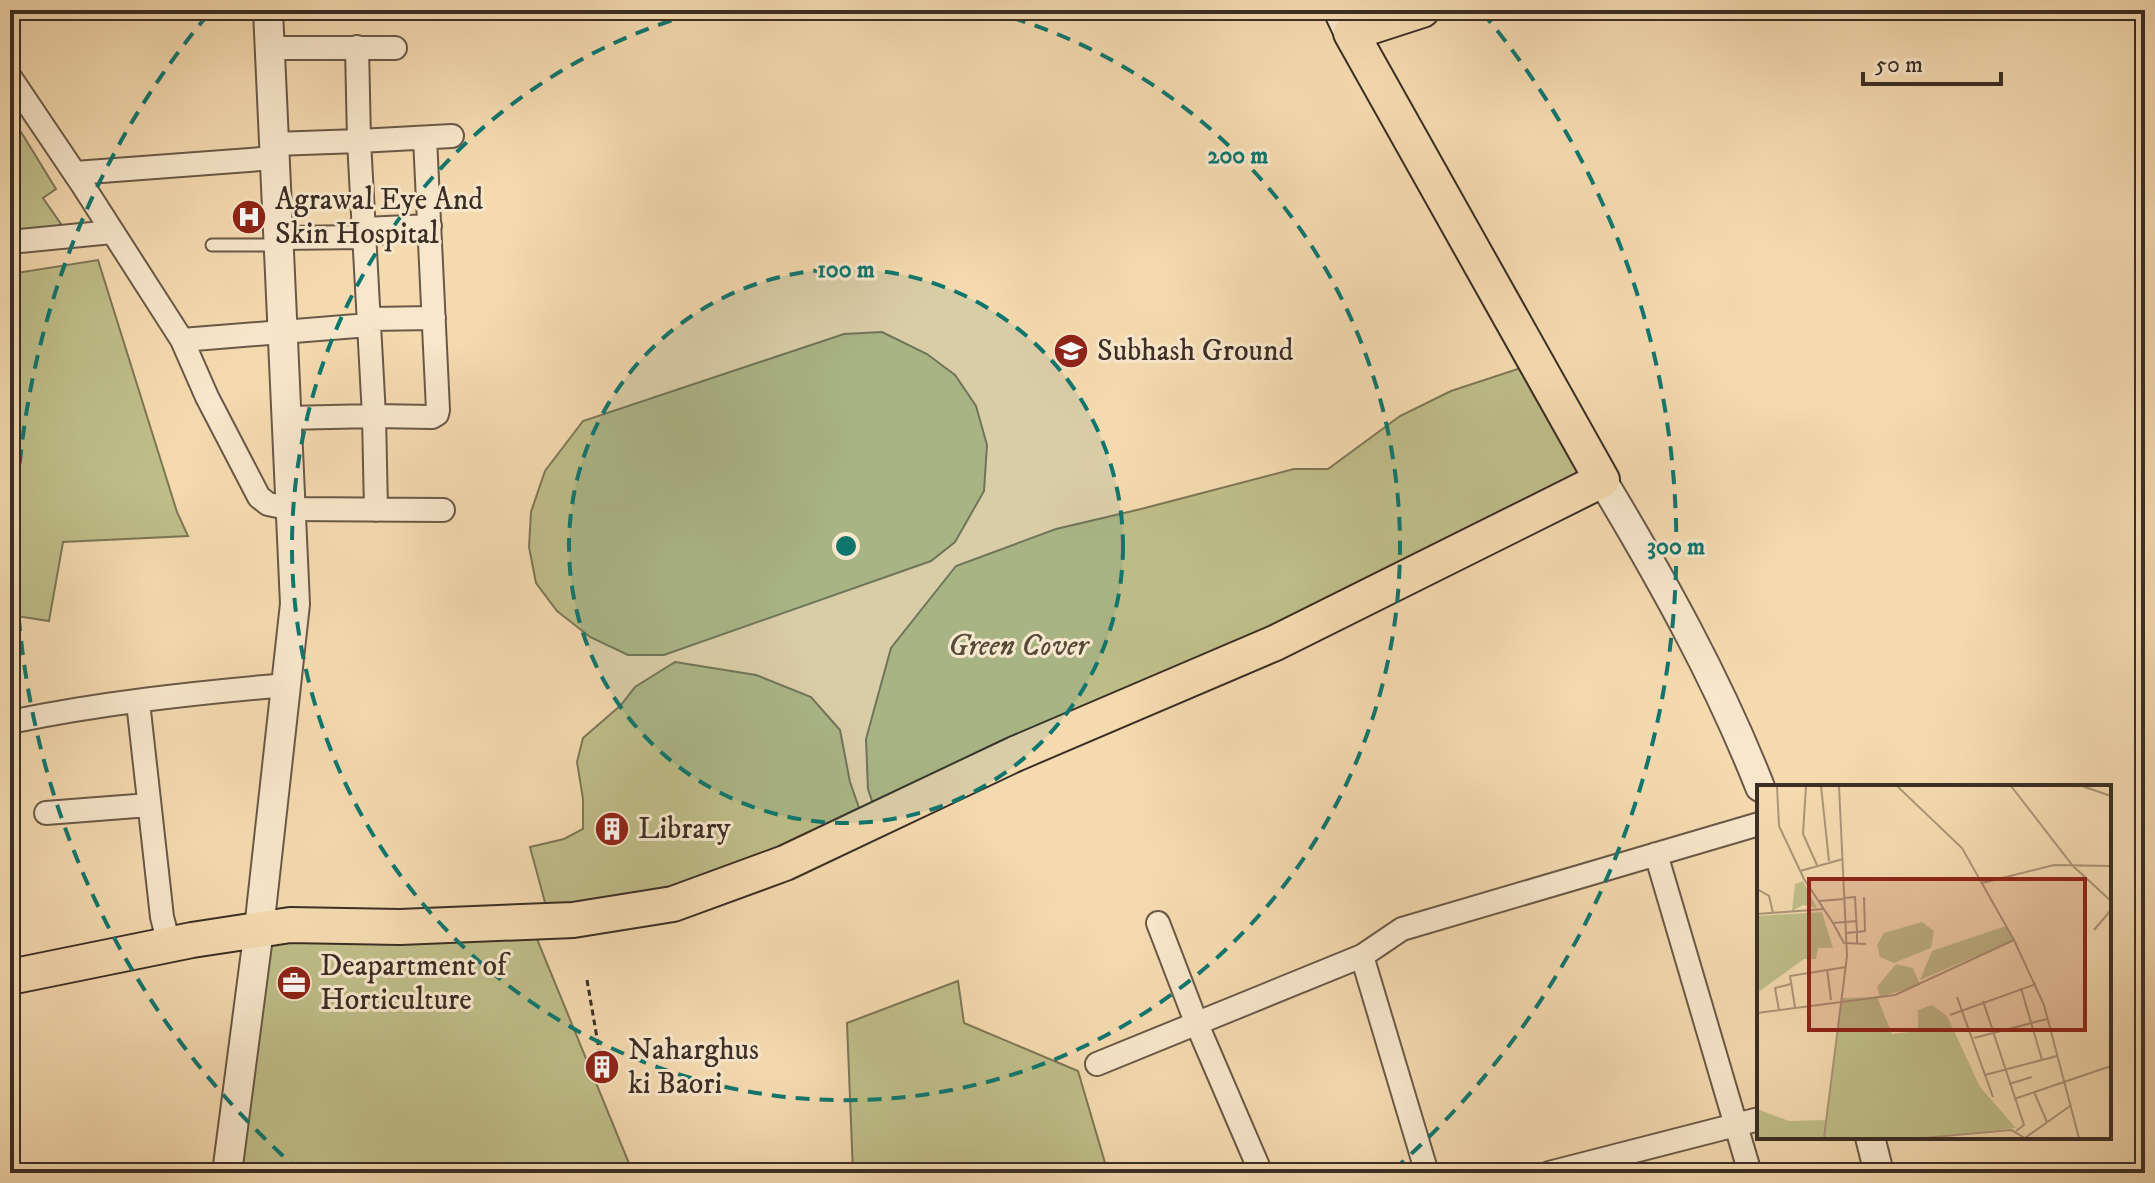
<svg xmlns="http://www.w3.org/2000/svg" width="2155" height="1183" font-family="'IM FELL DW Pica',serif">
<rect width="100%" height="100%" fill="#f5dab0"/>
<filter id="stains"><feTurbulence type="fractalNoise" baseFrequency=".0025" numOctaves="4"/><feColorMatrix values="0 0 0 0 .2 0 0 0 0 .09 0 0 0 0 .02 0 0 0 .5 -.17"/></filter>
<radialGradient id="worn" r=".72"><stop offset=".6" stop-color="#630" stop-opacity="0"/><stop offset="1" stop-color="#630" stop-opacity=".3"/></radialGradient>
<path fill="#bfbe89" stroke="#7d7657" stroke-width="2" d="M10,114L56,189L43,198L63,227L10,231Z
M98,260L177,512L188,536L63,542L49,621L10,615V274Z
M882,332L927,354L955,375L976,406L987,445L984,491L955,542L931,561L664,655H628L590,637L557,611L536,583L529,547L531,512L545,471L583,421L844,334Z
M1536,363L1602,480L878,819L868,789L866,739L891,648L956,566L1056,529L1141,509L1294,469H1328L1400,416L1451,391Z
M675,662L756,675L811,697L840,730L850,782L865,825L785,863L550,921L530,847L564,839L583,829V799L577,762L583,738L621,705L635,687Z
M530,922L633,1173H227L259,929Z
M958,981L964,1023L1078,1071L1108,1173H853L847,1023Z"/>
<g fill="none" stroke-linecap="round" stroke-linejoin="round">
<g stroke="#6a5948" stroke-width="15">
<path id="service" d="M212,245H279"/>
</g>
<g stroke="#6a5948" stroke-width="26">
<path id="minor" d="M357,47L359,141L452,136
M270,48H395
M10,77L82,184L182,340L369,325
M274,144L359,141L374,416L287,418
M75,173L275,158
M364,229L430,226
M279,238L364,237
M10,242L112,232
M369,319L434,318
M182,340L207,397L259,497L268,504L292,509L443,510
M376,510L374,416L432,417L437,414L438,410L425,138
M138,702L162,917L169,944
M10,722C101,703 194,693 286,685
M46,813L149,805
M1656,854L1750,1173
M1158,923L1196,1022L1261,1173
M1362,956L1427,1173
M1097,1064L1362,956L1402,929L1759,824
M1549,1173L1759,1119"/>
</g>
<g stroke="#6a5948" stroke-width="32">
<path id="tertiary" d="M1602,480C1661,578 1718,680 1760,787
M1870,1137L1879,1173
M227,1173L259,929L295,604L268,10"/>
</g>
<g stroke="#3b2e25" stroke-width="36">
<path id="secondary" d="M1340,10L1351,33"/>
</g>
<g stroke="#3b2e25" stroke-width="38">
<path id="primary" d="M10,977L192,940L290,925L400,927L573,920L673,904L785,863L1015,754L1275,643L1602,480L1351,33L1422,10"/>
</g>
<path stroke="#3b2e25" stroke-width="3" stroke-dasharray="6 4" stroke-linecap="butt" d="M587,980L601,1061"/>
<use href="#service" stroke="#f8e7cc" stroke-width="11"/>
<use href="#minor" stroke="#f8e7cc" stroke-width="22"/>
<use href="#tertiary" stroke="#f8e7cc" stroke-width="28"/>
<use href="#secondary" stroke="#f8e7cc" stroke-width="32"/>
<use href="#primary" stroke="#f5dab0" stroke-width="34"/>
</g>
<circle cx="846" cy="546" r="277" fill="#0f766e" fill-opacity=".12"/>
<g fill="none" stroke="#0f766e" stroke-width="4" stroke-dasharray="14 10">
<circle cx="846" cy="546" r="277"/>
<path d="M989 11A554 554 0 1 1 703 11"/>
<path d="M301 1172A830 830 0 0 1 210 12M1482 12A830 830 0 0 1 1391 1172"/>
</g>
<defs>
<g id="hospital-disc" transform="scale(1.8)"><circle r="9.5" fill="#8f2418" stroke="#f8e7cc"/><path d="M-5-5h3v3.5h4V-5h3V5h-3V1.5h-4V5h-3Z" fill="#fff"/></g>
<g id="university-disc" transform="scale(1.8)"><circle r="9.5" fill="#8f2418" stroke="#f8e7cc"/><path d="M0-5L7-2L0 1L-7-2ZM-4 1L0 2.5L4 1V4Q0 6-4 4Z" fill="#fff"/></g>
<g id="building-disc" transform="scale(1.8)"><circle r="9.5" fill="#8f2418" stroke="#f8e7cc"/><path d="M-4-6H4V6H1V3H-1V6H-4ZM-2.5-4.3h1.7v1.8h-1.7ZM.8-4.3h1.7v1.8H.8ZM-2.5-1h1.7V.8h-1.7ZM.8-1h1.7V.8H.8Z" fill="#fff"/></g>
<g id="office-disc" transform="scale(1.8)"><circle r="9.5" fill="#8f2418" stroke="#f8e7cc"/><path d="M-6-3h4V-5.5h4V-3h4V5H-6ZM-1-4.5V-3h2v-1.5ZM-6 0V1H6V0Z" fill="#fff"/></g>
</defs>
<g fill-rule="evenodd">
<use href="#hospital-disc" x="249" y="217"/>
<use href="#university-disc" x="1071" y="351"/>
<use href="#building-disc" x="612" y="829"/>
<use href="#office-disc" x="294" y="983"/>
<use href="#building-disc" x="602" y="1067"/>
</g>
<g text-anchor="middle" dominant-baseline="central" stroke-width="6" stroke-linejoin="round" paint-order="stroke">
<g font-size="30" fill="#3b2e25" stroke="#f8e7cc" text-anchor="start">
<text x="275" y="200">Agrawal Eye And<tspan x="275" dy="34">Skin Hospital</tspan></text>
<text x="1097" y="351">Subhash Ground</text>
<text x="638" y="829">Library</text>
<text x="320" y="966">Deapartment of<tspan x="320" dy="34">Horticulture</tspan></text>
<text x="628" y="1050">Naharghus<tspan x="628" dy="34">ki Baori</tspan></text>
</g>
<g font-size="30" font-style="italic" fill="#554b39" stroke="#f8e7cc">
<text x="1018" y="646">Green Cover</text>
</g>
</g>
<g transform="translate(1757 785)">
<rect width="354" height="354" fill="#f5dab0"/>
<path d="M46,96L60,123L46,120L35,126L38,99ZM65,127L76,163H61L59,174H47L0,208V131ZM165,137L177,146L174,163L137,178L123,172L120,160L127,148ZM249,141L257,155L163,195L175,166ZM139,179L156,183L163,200L123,212L120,202ZM120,212L135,249L161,246V225L175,220L190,231L223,302L259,343L163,353H0V324L32,336L69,335L85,213Z" fill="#bfbe89"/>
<path fill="none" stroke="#ab9578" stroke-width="2" d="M20,1L22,41L47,94L76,138L100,136M49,1L46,49L60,80M64,1L72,76M254,1L316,81L354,116M325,1L354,11M43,86L86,74M225,98L297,80L354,81M0,104L12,111L16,128M87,113L98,112L100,147L89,148M62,116L87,114M0,129L67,124M76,138L87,158L109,159M337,145L354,125M257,155L287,220L322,353M100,159V147L108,146L107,112M70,184L74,215M264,203L285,275M200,212L236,312M226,216L267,340L259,346M38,222L33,191L89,182M22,225L18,203L34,199M0,228L138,210L257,155L205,63L140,1M193,230L279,199M217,253L290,234M228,290L300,271M252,299L275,292M277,307L290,337M257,314L354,281M67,353L90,171L82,1M166,353L254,345L268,353M268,353L313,321"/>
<path fill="#8f2418" fill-opacity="0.15" stroke="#8f2418" stroke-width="4" d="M52,94H328V245H52Z"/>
<rect width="354" height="354" fill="none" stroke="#3b2e25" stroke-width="4"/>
</g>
<circle cx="846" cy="546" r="12" fill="#0f766e" stroke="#f8e7cc" stroke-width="4"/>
<g font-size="24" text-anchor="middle" font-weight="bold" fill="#0f766e" stroke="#f8e7cc" stroke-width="6" stroke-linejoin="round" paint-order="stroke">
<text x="1238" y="163">200 m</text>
<text x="846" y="277">100 m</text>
<text x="1676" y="554">300 m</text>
</g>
<rect width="2155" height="1183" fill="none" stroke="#f5dab0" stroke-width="40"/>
<rect x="12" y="12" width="2131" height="1159" fill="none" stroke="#3b2e25" stroke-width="4"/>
<rect x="20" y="20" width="2115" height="1143" fill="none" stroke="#3b2e25" stroke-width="2"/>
<path d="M1863 72v12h138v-12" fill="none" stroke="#3b2e25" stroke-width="4"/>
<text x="1875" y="72" font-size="24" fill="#3b2e25" stroke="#f8e7cc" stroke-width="6" paint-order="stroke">50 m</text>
<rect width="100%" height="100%" filter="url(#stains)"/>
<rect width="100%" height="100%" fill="url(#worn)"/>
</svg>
